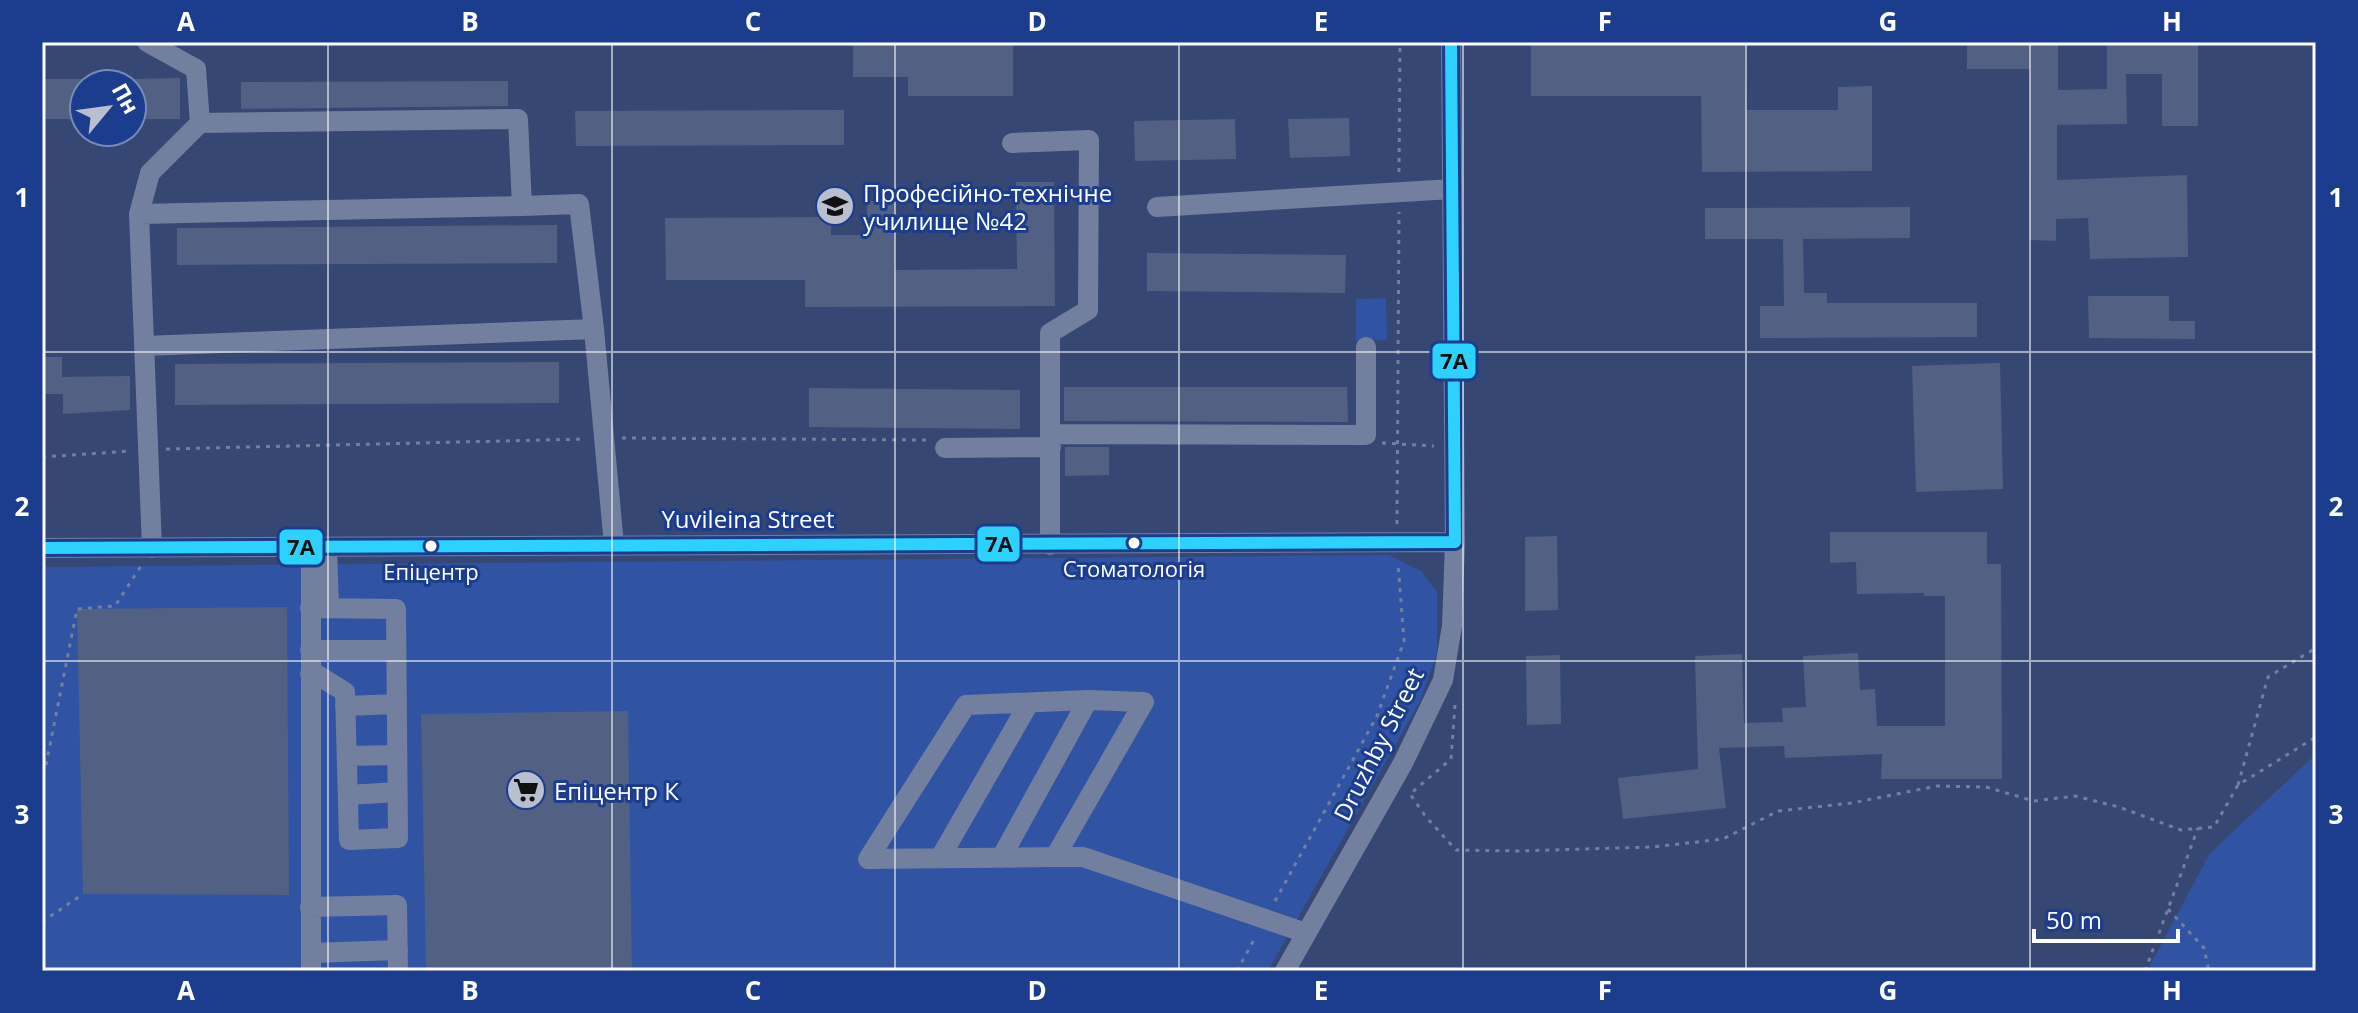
<svg xmlns="http://www.w3.org/2000/svg" width="2358" height="1013" font-family="'Open Sans',sans-serif">
<rect width="100%" height="100%" fill="#364773"/>
<path fill="#3053a3" d="M1386,298L1387,340L1356,341V299Z
M1389,555L1421,571L1437,592V653L1420,701L1268,971H42V567Z
M2316,754V971H2147L2210,853Z"/>
<path fill="#526083" d="M853,42H1013V96H908V77H853Z
M1967,42L2058,43V90L2107,89V42H2198V126H2162V74H2126L2127,124L2057,125V180L2187,175L2188,257L2090,259L2088,218L2056,219V241L2029,240L2030,69H1967Z
M1531,44H1745L1746,110H1838V87L1872,86V171L1702,172L1701,96H1531Z
M180,78V119H132V79Z
M42,79H84V119H42Z
M508,81V106L241,109V82Z
M844,110V145L576,146L575,111Z
M1349,118L1350,156L1290,158L1288,119Z
M1235,119L1236,159L1135,161L1134,121Z
M1016,182H1054L1055,306L805,307V280H666L665,218L831,217V235H867V201H895V270L1017,269Z
M1910,207V238L1803,239L1804,293H1827V303H1977V337L1760,338V306H1784L1783,239H1705V208Z
M557,225V263L177,265V228Z
M1147,253L1346,255L1345,293L1147,291Z
M2088,296H2169V321H2195V339L2089,338Z
M42,357H62V377L130,376V410L63,414V394H42Z
M559,362V403L175,405V364Z
M2000,363L2003,489L1916,492L1912,366Z
M1064,387H1347L1348,422L1064,421Z
M809,388L1020,390V429L809,427Z
M1065,447H1109V475L1065,476Z
M1830,532H1987V564H2001L2002,779H1881L1882,754L1785,758L1784,746L1719,748L1726,808L1623,819L1618,778L1698,769L1695,656L1742,654L1744,723L1783,722L1782,708L1806,707L1803,656L1858,653L1860,690L1875,689L1877,726H1945V596H1924V593L1857,594L1856,562L1830,563Z
M1557,536L1558,610L1525,611V537Z
M287,607L289,895L83,894L77,609Z
M1560,655L1561,724L1527,725L1526,656Z
M628,711L632,971H426L421,714Z"/>
<g fill="none" stroke-linecap="round" stroke-linejoin="round">
<path stroke="#727f9f" stroke-width="3" stroke-dasharray="4 6" stroke-linecap="butt" d="M1399,172L1400,42
M622,438L926,440
M1382,443L1434,446
M166,449L586,439
M42,457L131,451
M1397,524L1399,212
M1455,705L1451,759L1410,794L1426,817L1456,850L1518,851L1652,847L1723,839L1778,811L1852,803L1937,786L1986,787L2034,801L2075,796L2119,807L2181,830L2214,827L2238,785L2316,737
M42,774L45,770L77,609L115,606L141,566
M2238,785L2268,677L2316,648
M1275,901L1377,716L1404,641L1398,564
M2168,909L2204,948L2209,971
M42,922L83,894
M1237,971L1256,936
M2145,971L2198,828"/>
<path stroke="#727f9f" stroke-width="20" d="M147,42L196,69L200,123L150,173L139,214L522,206L518,119L200,123
M1012,143L1089,140L1088,310L1050,333V545
M522,206L579,204L594,329
M1157,207L1452,189
M139,214L152,548
M144,346L594,329L614,545
M1051,434L1366,435V347
M945,448L1051,447
M327,547L329,608
M42,548L1455,542
M310,650H396
M310,674H316L345,692L349,840L398,838L396,609L310,608
M345,706L396,704
M347,756L396,755
M348,795L397,792
M1055,857L1144,702L1088,700L966,705L868,859L1055,857H1083L1306,933
M940,858L1029,703
M1001,858L1088,700
M310,907L397,905L398,971
M311,953L398,950
M311,971V547
M1285,971L1403,763L1443,680L1452,626L1455,542L1451,42"/>
<g stroke="#1c3c8d" stroke-width="18">
<path id="bus-1" d="M42,548L1455,542L1451,42"/>
</g>
<use href="#bus-1" stroke="#2dd1fd" stroke-width="12"/>
</g>
<path fill="none" stroke="#fff" stroke-width="2" stroke-opacity="0.55" d="M328,42V971M612,42V971M895,42V971M1179,42V971M1463,42V971M1746,42V971M2030,42V971M42,352H2316M42,661H2316"/>
<defs>
<g id="university-disc" transform="scale(2)"><circle r="9.5" fill="#b9bfce" stroke="#1c3c8d"/><path d="M0-5L7-2L0 1L-7-2ZM-4 1L0 2.5L4 1V4Q0 6-4 4Z" fill="#111"/></g>
<g id="supermarket-disc" transform="scale(2)"><circle r="9.5" fill="#b9bfce" stroke="#1c3c8d"/><path d="M-6-5.5h2.5l.6 2H6L4.5 2H-2.5L-4.4-4H-6ZM-1.5 3.2a1.3 1.3 0 1 0 .1 0ZM3 3.2a1.3 1.3 0 1 0 .1 0Z" fill="#111"/></g>
</defs>
<g fill-rule="evenodd">
<use href="#university-disc" x="835" y="206"/>
<use href="#supermarket-disc" x="526" y="790"/>
</g>
<g fill="#fff" stroke="#1c3c8d" stroke-width="3">
<circle cx="1134" cy="543" r="7"/>
<circle cx="431" cy="546" r="7"/>
</g>
<g text-anchor="middle" dominant-baseline="central" stroke-width="6" stroke-linejoin="round" paint-order="stroke">
<g font-size="22" fill="#fff" stroke="#1c3c8d">
<text x="1134" y="568">Стоматологія</text>
<text x="431" y="571">Епіцентр</text>
</g>
<g font-size="24" fill="#fff" stroke="#1c3c8d" text-anchor="start">
<text x="863" y="192">Професійно-технічне<tspan x="863" dy="28">училище №42</tspan></text>
<text x="554" y="790">Епіцентр К</text>
</g>
<g font-size="24" fill="#fff" stroke="#1c3c8d">
<text x="748" y="518">Yuvileina Street</text>
<text transform="translate(1378 744) rotate(-63)">Druzhby Street</text>
</g>
</g>
<g stroke="#1c3c8d" stroke-width="3">
<rect x="1431" y="342" width="46" height="38" rx="8" fill="#2dd1fd"/>
<rect x="976" y="525" width="45" height="38" rx="8" fill="#2dd1fd"/>
<rect x="278" y="528" width="46" height="38" rx="8" fill="#2dd1fd"/>
</g>
<g font-size="22" text-anchor="middle" font-weight="bold" fill="#111">
<text x="1454" y="369">7А</text>
<text x="999" y="552">7А</text>
<text x="301" y="555">7А</text>
</g>
<rect width="2358" height="1013" fill="none" stroke="#1c3c8d" stroke-width="88"/>
<g transform="translate(108 108) rotate(61)"><circle r="38" fill="#1c3c8d" stroke="#778abb" stroke-width="2"/>
<path d="M0-6L14 30L0 20L-14 30Z" fill="#b9bfce"/>
<text y="-12" font-size="22" font-weight="bold" text-anchor="middle" fill="#ffffff">Пн</text>
</g>
<path d="M2034 929v12h144v-12" fill="none" stroke="#ffffff" stroke-width="4"/>
<text x="2046" y="929" font-size="24" fill="#ffffff" stroke="#1c3c8d" stroke-width="6" paint-order="stroke">50 m</text>
<rect x="44" y="44" width="2270" height="925" fill="none" stroke="#fff" stroke-width="3"/>
<g font-size="26" text-anchor="middle" font-weight="bold" fill="#fff">
<text x="186" y="31">A</text>
<text x="470" y="31">B</text>
<text x="753" y="31">C</text>
<text x="1037" y="31">D</text>
<text x="1321" y="31">E</text>
<text x="1605" y="31">F</text>
<text x="1888" y="31">G</text>
<text x="2172" y="31">H</text>
<text x="22" y="207">1</text>
<text x="2336" y="207">1</text>
<text x="22" y="516">2</text>
<text x="2336" y="516">2</text>
<text x="22" y="824">3</text>
<text x="2336" y="824">3</text>
<text x="186" y="1000">A</text>
<text x="470" y="1000">B</text>
<text x="753" y="1000">C</text>
<text x="1037" y="1000">D</text>
<text x="1321" y="1000">E</text>
<text x="1605" y="1000">F</text>
<text x="1888" y="1000">G</text>
<text x="2172" y="1000">H</text>
</g>
</svg>
